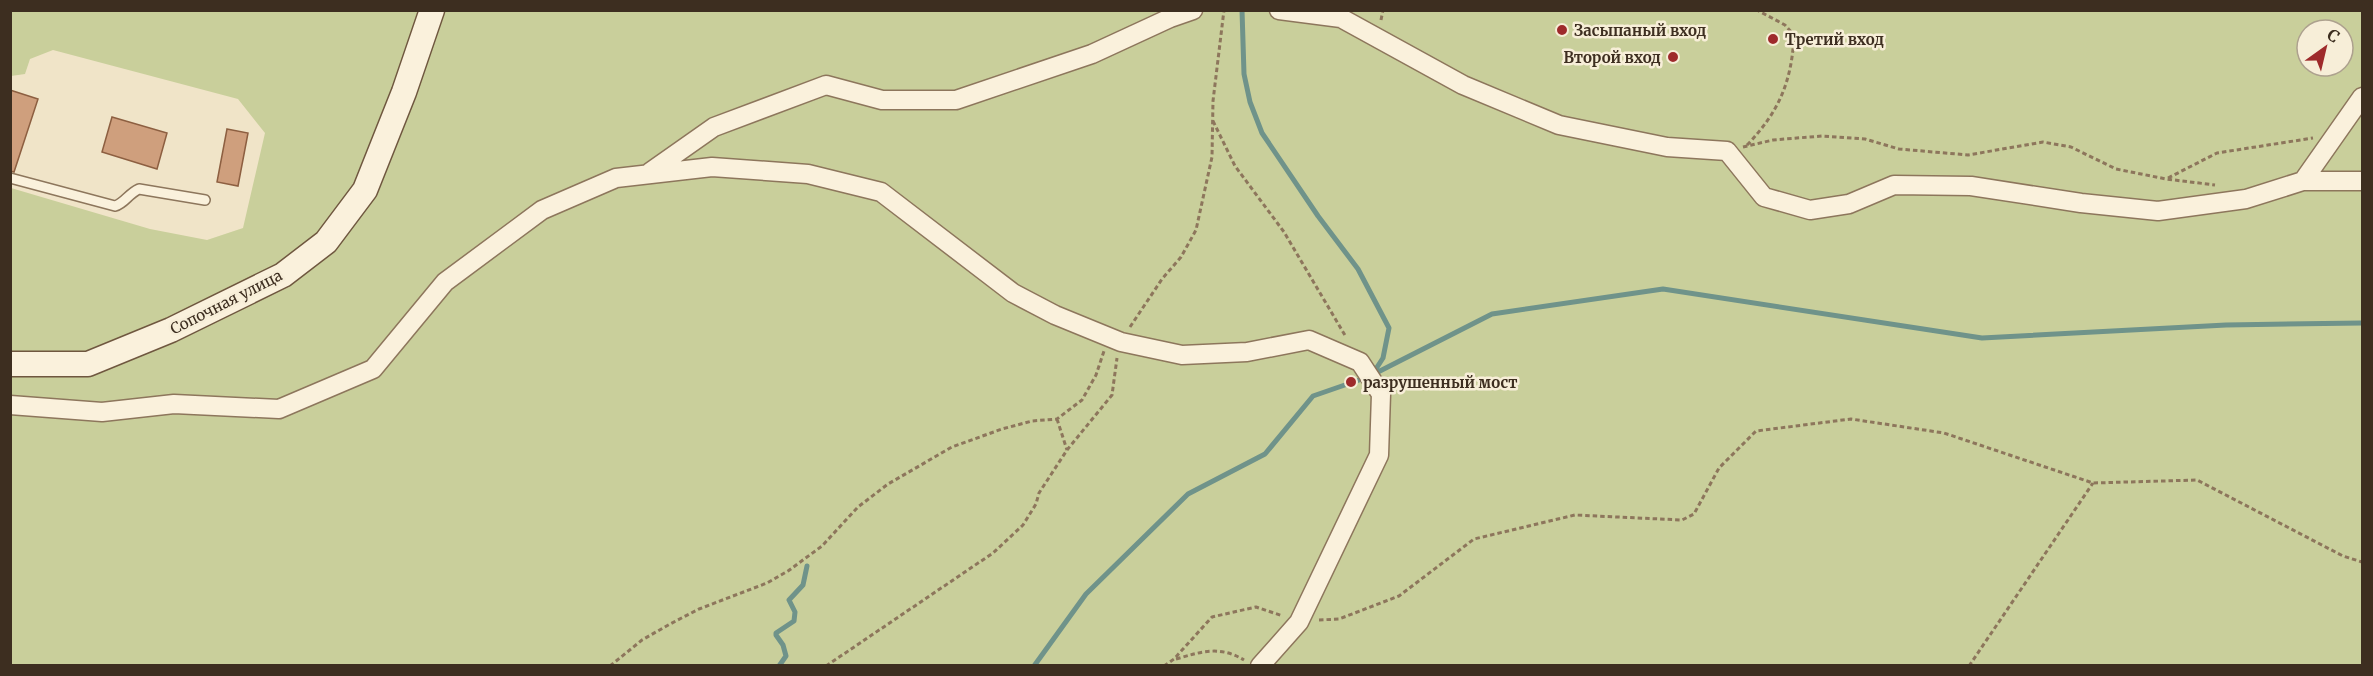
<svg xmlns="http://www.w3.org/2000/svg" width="2373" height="676" font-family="Merriweather,serif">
<rect width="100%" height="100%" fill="#f0e4c8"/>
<path fill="#c9cf9b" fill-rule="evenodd" d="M11,10L2362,11V665H11V188L150,229L207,240L243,228L265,133L238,99L53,50L30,59L25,74L11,76ZM2307,30H2343V66H2307Z"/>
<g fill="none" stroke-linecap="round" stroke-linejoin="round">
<path stroke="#6f938a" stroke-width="5" d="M1242,10L1244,74L1250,102L1262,133L1318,216L1358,269L1389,328L1383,358L1372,375
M1374,374L1492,314L1663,289L1982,338L2226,325L2362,323
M779,666L786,656L783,645L776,635V633L794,621L795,612L789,600L803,585L807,566
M1034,666L1086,594L1188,494L1265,454L1313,396L1365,378"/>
</g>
<path fill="#cf9f7d" stroke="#8d5f41" stroke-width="1.5" d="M10,90L38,99L14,172L10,171Z
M112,117L167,133L157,169L102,152Z
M227,129L248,133L238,186L217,182Z"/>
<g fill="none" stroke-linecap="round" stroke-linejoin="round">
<g stroke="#8d765c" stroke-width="12">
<path id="lane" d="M10,178L115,206C125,203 128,194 139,189L205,200"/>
</g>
<g stroke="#8d765c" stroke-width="21">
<path id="street" d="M1279,10L1341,18L1463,85L1559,125L1667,147L1727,151L1764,197L1810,210L1849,204L1894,185L1971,186L2081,203L2158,211L2246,199L2303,181H2362
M650,172L714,127L826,85L882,100H956L1092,54L1170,18L1193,10
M2303,181L2362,97
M10,405L102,412L174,404L279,409L373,369L445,282L542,210L616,178L712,167L808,174L881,192L1013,293L1055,315L1121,342L1182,355L1247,352L1309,340L1360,362L1381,394L1379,455L1299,622L1260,666"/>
</g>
<g stroke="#6f573f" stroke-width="27">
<path id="secondary" d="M10,364H88L171,330L283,275L326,242L365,190L404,92L432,10"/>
</g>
<path stroke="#8d765c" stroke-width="3" stroke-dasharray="4.5 3" stroke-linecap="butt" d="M1381,20L1383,10
M1213,121L1235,166L1284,232L1346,337
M1747,145C1779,112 1792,81 1794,35L1785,25L1757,10
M1743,147L1773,140L1822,136L1865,139L1899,149L1968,155L2043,142L2071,147L2116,169L2166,179L2215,185
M2168,178L2217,153L2313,138
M1130,327L1162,279L1181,257L1196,230L1212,157L1213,101L1224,10
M1057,419L1067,450
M1319,620L1339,619L1399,596L1474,539L1575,515L1682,520L1694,514L1719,468L1756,431L1851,419L1944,433L2093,483L2197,480L2343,556L2362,562
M1176,659C1201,652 1219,645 1244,660
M610,666L642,640L670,624L699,609L767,583L788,571L822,546L858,507L888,484L952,447L1002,429L1032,421L1057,419L1082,400L1096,375L1104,351
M826,666L993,553L1023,525L1036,504L1039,493L1067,450L1112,395L1117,358
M1164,666L1174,659L1212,617L1256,607L1283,616
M1969,666L2093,483"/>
<use href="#lane" stroke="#faf1dc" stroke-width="9"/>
<use href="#street" stroke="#faf1dc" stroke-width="18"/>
<use href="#secondary" stroke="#faf1dc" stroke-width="24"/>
</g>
<g fill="#9e2a2b" stroke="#f7eed8" stroke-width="2">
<circle cx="1562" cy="30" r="6"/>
<circle cx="1773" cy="39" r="6"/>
<circle cx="1673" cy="57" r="6"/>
<circle cx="1351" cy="382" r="6"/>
</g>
<g text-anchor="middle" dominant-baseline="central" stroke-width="5" stroke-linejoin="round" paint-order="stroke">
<g font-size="15" font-weight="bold" fill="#3d2e20" stroke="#f7eed8" text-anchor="start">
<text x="1574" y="30">Засыпаный вход</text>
<text x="1785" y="39">Третий вход</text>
<text x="1661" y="57" text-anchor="end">Второй вход</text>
<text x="1363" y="382">разрушенный мост</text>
</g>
<g font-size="15" fill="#3d2e20" stroke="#f7eed8">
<text transform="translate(226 302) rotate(-27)">Сопочная улица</text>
</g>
</g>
<rect width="2373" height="676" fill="none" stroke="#3d2e20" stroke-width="24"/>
<g transform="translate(2325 48) rotate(34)"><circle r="28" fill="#f7eed8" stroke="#ada18e" stroke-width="1.5"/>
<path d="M0-4.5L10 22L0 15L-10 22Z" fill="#9e2a2b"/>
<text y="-9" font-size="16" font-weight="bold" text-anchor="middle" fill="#3d2e20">С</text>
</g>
</svg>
